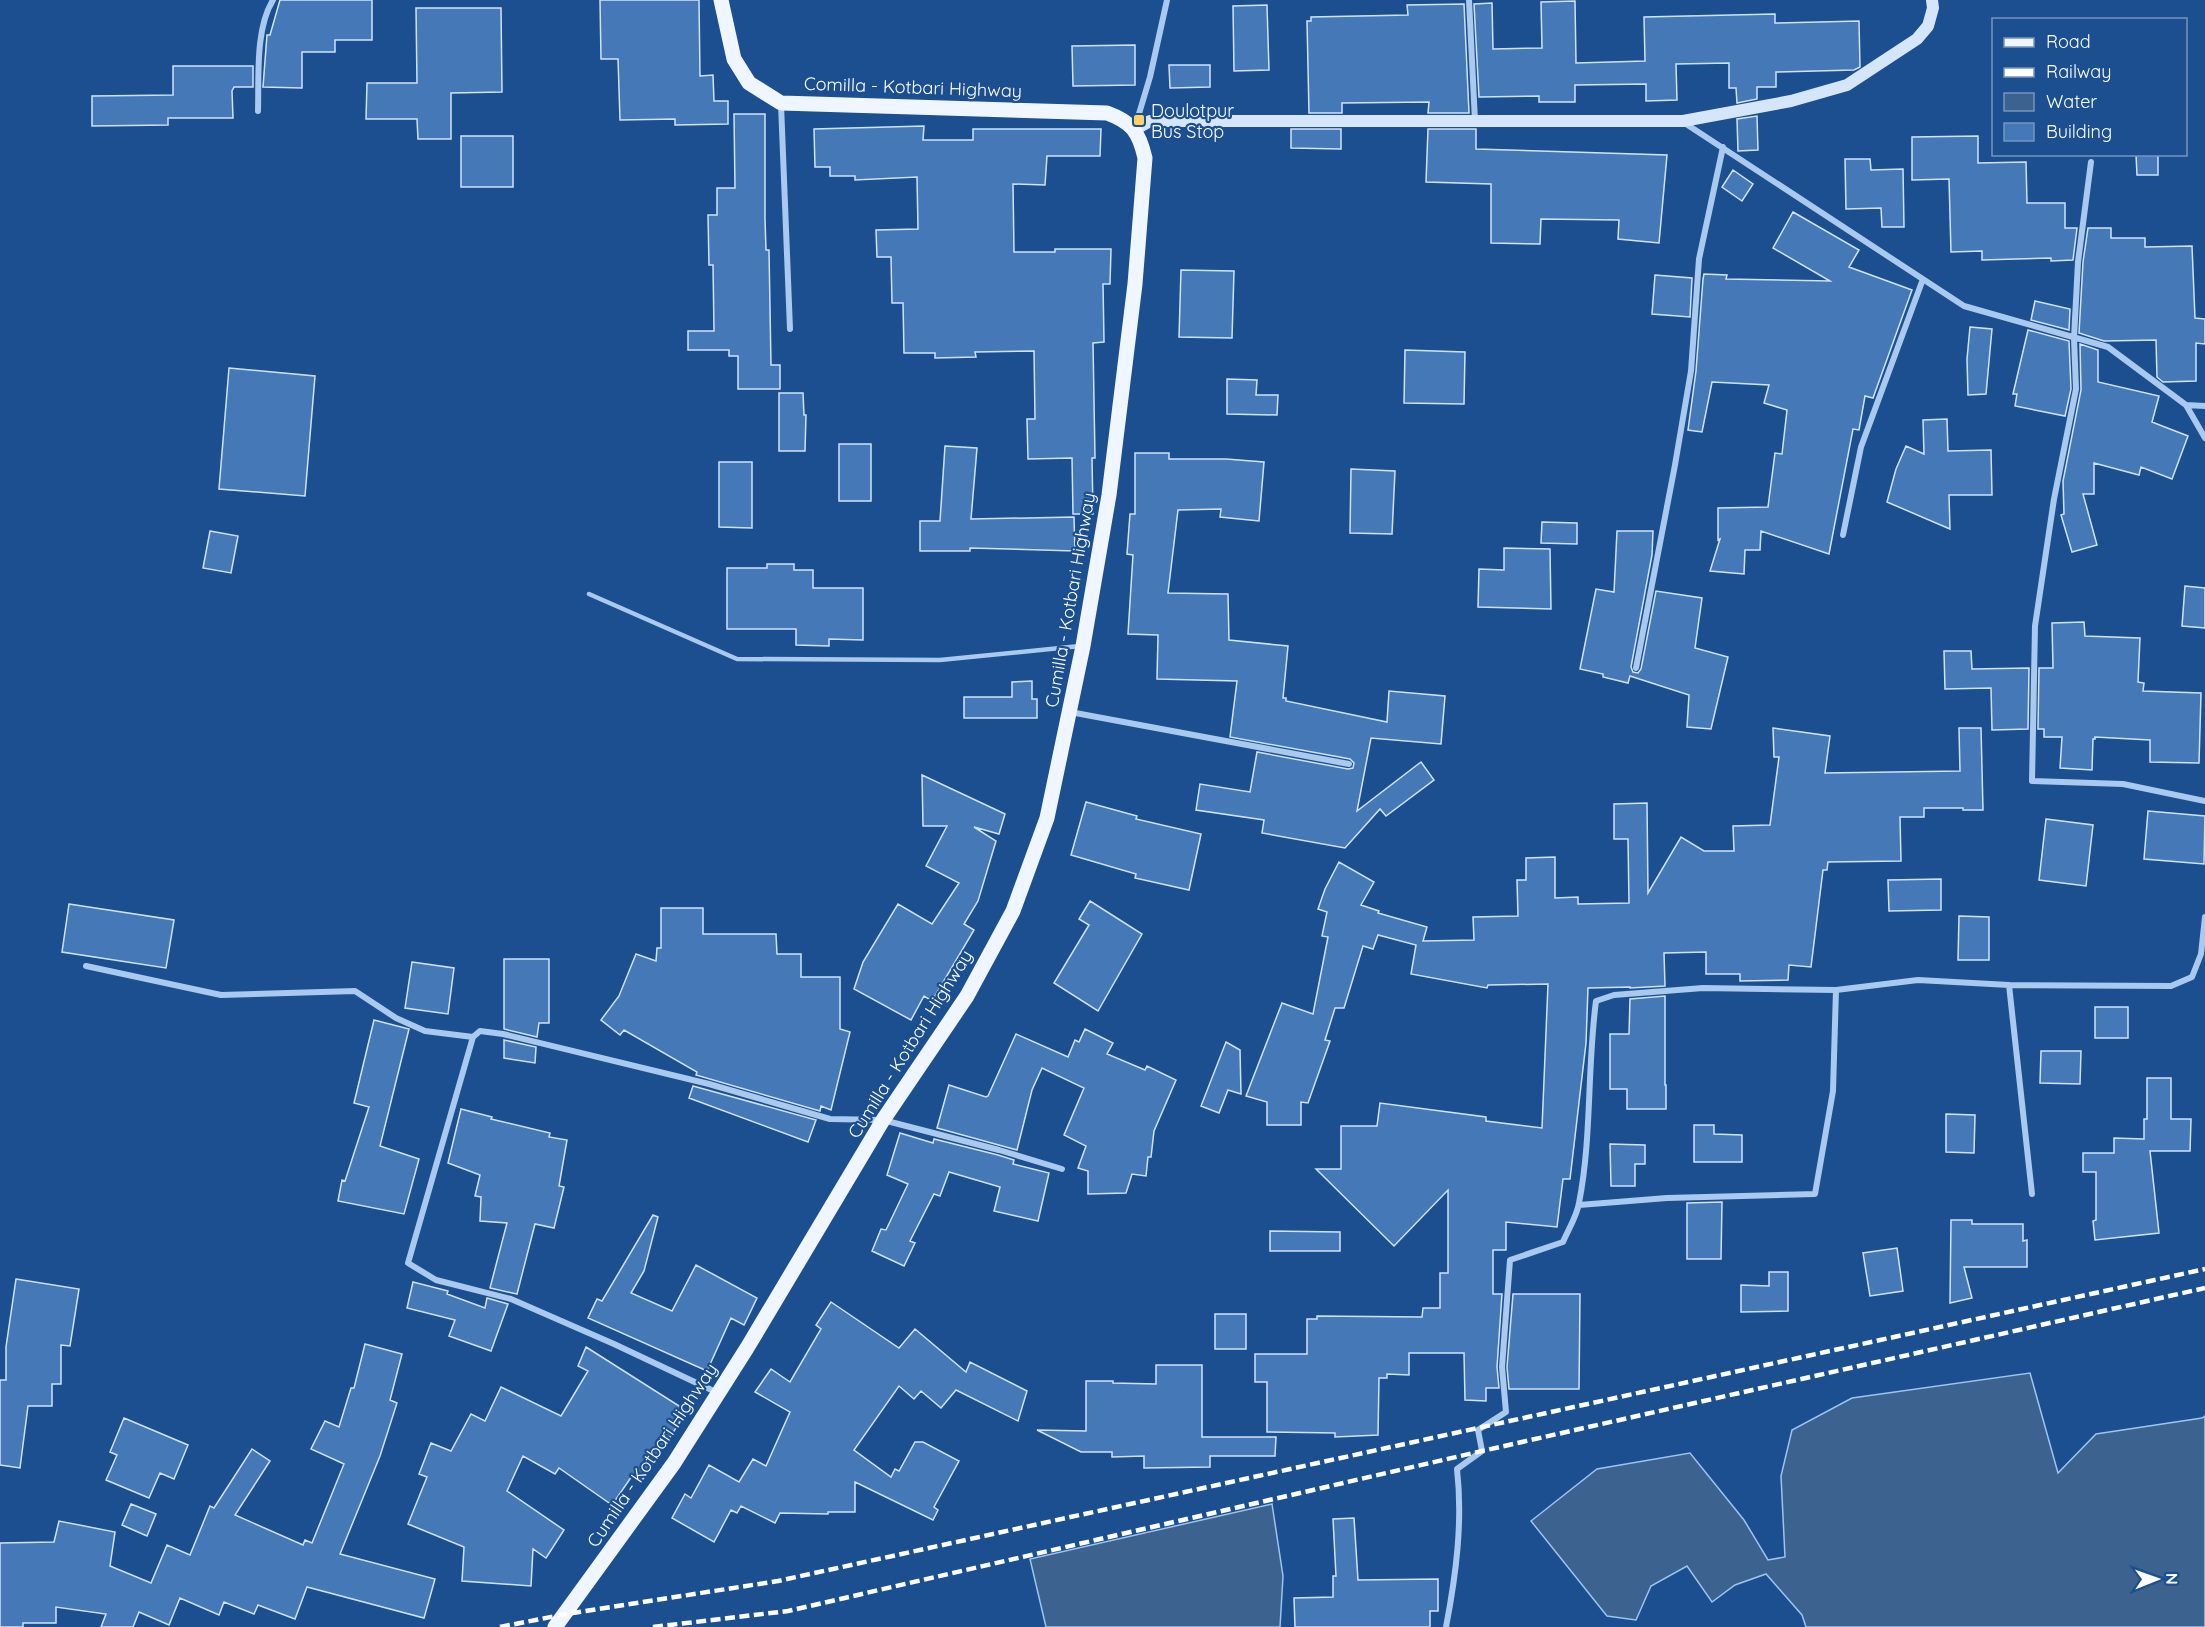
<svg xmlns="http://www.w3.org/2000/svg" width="2205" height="1627" font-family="Quicksand,sans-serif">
<rect width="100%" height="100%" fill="#1b4f8f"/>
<path fill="#3c6290" stroke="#9cc4f0" stroke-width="1.5" d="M2030,1373L2058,1473L2096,1434L2202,1418L2205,1416V1627H1806L1802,1615L1766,1574L1735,1585L1712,1602L1687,1566L1651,1586L1636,1620L1607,1616L1531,1521L1597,1469L1690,1453L1744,1520L1768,1560L1785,1557L1781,1476L1792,1430L1852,1398Z
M1272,1504L1283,1576L1280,1627H1046L1030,1559Z"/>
<path fill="#4478b7" stroke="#cfe3fa" stroke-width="1.5" d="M280,0H372V40H335V52H302V88L263,87L267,35H270Z
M600,0H699L700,76L713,75L714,101H728V124L675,125V119L620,120L618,59H601Z
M1575,1L1576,63L1645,61L1644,17L1775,14V23L1859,21L1860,67L1854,70L1776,72V87H1757V99L1737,103L1736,88H1729V63L1676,64L1677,100L1646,101V84L1575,85V102H1539V96L1479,97L1474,4L1492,3L1493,49L1542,48L1541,2Z
M1464,4L1469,113H1428L1429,102L1342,103V113H1309L1307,21H1311V17L1408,15L1407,5Z
M1267,5L1269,70L1234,71L1233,6Z
M416,8H501L502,92L451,93V139H418L417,119H366L367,83H417Z
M1135,45V85L1073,86L1072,46Z
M1169,65H1210V87L1170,88Z
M173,66H253V87H234L232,91L233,118H168V125L92,126V96L173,95Z
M734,114H765V219L766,250H769L771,365H780V389H738V356H729V350H688V331H714L713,265H709L708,215H717V188H735Z
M1757,116L1758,150L1738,151L1737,119Z
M924,126L923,140H973V129H1101L1100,156H1047L1045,185L1013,184L1014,252H1055V249H1111L1110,284H1103L1104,342L1093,343L1095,458H1092L1093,514H1073L1072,458L1028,459L1027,419H1035L1034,351L975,352L976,357L935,358V353H904L903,303H892L891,257H877L876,230L918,229L917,177L855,180V176H830V167H815L814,129Z
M1291,129H1341V149L1291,148Z
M1428,129H1476V149L1667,155L1659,243L1618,239L1619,220L1541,219L1540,244L1491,243V184L1426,182Z
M461,136H513V187H461Z
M1978,136V163L2026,162L2027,203H2065V228H2077L2073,260L2051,261V258L1982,260V251L1951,252L1949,179L1912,180V137Z
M2136,154H2158V175H2137Z
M1845,159H1870L1871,170L1903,169L1904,227H1882L1881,208L1846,209Z
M1733,170L1753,184L1742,201L1722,187Z
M1793,212L1859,250L1849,267L1912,290L1873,398L1865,396L1859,430L1853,429L1829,554L1761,531L1760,550H1745L1744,574L1710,571L1720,539L1718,540V508L1768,507L1775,453L1782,454L1787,410L1764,403L1769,385L1712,382L1702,432L1688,430L1696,371L1703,279L1704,274L1727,275L1726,279L1830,281L1773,248Z
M2088,228H2111V238H2145V247L2192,246L2195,318L2205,319V344L2196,343V381L2163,382L2157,377L2156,340L2104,341L2079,333L2083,262Z
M1181,270L1234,271L1232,338L1179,337Z
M1655,275L1692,278L1690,317L1652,314Z
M2035,301L2070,309L2069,330L2031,320Z
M1970,327L1992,329L1986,394L1968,395L1967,359Z
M2028,330L2069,341L2071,389L2065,416L2015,406L2017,394H2013Z
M2080,344L2098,350V382L2159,396L2152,422L2188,436L2172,479L2141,467L2139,475L2094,463V494H2083L2097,545L2072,552L2061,515L2064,514L2063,481L2081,390Z
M1405,350L1465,352L1464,404L1404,403Z
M229,368L315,376L305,496L219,489Z
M1227,379L1257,380L1256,395H1278L1277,415L1227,414Z
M779,393H803L804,415H806L805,451H779Z
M1947,419L1948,451L1991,450L1992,495H1949L1950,529L1887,502L1896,469L1906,446L1924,454L1923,420Z
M839,444H871V501H839Z
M945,446L977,448L971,519L1074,517L1075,551L970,548V551H920V521H940Z
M1135,453H1169V459H1226L1264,462L1259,521L1220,517L1221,509L1178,510L1168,593L1228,594L1229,640L1288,646L1283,698H1286V701L1387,722L1389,691L1445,696L1441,744L1371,738L1357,811L1421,762L1434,780L1386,816L1380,809L1345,848L1262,833L1264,820L1196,810L1200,784L1250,792L1257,752L1348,769L1353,768L1354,763L1350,759L1230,737L1237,681L1157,679L1158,635L1128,634L1133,555L1127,554L1130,514H1135Z
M719,462H752V528L719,527Z
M1351,469L1395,471L1392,534L1350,533Z
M1542,522L1577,523V544L1541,543Z
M210,531L238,536L231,573L203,568Z
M1617,531H1653L1652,555L1631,667L1633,672L1638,673L1641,669L1656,591L1702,598L1695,648L1728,657L1711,729L1687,727L1689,695L1630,676L1628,683L1603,677V674L1580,669L1596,589L1614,592Z
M1504,548L1550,549L1551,609L1478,607L1479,569L1504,570Z
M767,564H794V570H813V588H863V640L829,639V646L796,645V629H727V568H767Z
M2185,586L2205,588V628L2182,626Z
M2084,622L2085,636L2140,638L2138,682L2144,683L2143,691L2201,693L2199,763L2150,762V740L2095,737V739H2093L2092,770L2060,768L2062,737H2044V729H2038L2039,668H2053L2052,623Z
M1944,651H1971L1972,669L2029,668L2028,729L1992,730L1991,688L1945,689Z
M1032,681V699H1037V718H964V697H1012V682Z
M1773,728L1830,736L1825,773L1960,771L1959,728H1981L1983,810H1963V808H1924V817H1900L1901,861L1828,862L1827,870H1823L1811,967L1789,965L1788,980L1740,981V974H1706V952L1664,953L1665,986L1630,988V987L1588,988L1586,1043L1570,1179H1563L1557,1227L1506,1222V1250H1493V1294H1502L1497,1367L1499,1388H1486V1401L1465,1400L1464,1353H1409V1375L1387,1374V1378H1379L1378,1435L1335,1437V1433L1267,1432V1382H1255V1354H1307V1319H1317V1316L1422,1317L1423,1308H1440V1273H1448V1190L1394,1246L1316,1169H1341V1126H1377L1380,1103L1486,1117V1121L1542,1128L1548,984L1488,985L1487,988L1411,974L1416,945L1378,935L1373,949L1363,946L1344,1008H1335L1325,1040L1330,1041L1308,1103L1301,1102V1125H1267V1102L1246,1096L1282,1003L1313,1014L1328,937L1322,936L1327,912L1318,909L1325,889L1339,862L1374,882L1361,905L1379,911L1378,913L1427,927L1423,941L1474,940L1473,917L1518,916L1517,880H1526V858L1555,857V898L1578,897V904L1629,903L1628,839H1614V804L1647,803L1648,893L1681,837L1704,851H1734L1733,826L1770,825L1779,757H1774Z
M922,775L1005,814L999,834L974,827L996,841L978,901L964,924L974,930L932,1001L924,996L911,1020L854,989L863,962L898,904L932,924L959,883L926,866L947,826H923Z
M1086,802L1137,816L1136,819L1201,834L1189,890L1135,878L1136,874L1071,855Z
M2148,811L2205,816L2204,864L2144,859Z
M2046,819L2093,825L2086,886L2039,880Z
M1941,879V910L1889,911L1888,880Z
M1090,901L1142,934L1098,1011L1054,983L1089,925L1079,919Z
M69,904L174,920L166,968L62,952Z
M661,908H703V934H776L777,954H801V977H840V1029L850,1032L831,1110L821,1106L820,1111L696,1075L697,1072L624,1030L620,1035L601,1020L619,996L636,954L656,961L657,948H661Z
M1959,916L1989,917V960H1958Z
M504,959H549V1023H539L537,1037L504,1029Z
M412,962L454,968L448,1014L405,1008Z
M1665,996V1085H1666V1109H1627V1089H1610V1034H1629L1630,999Z
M2095,1007H2128V1038H2095Z
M374,1020L409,1029L380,1146L419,1159L404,1214L338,1201L342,1180L345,1181L369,1107L354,1103Z
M1085,1029L1113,1043L1107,1054L1145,1070L1147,1066L1176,1080L1154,1131L1151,1157H1148L1146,1176L1132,1174L1126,1193L1088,1194V1171L1078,1168L1086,1146L1064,1135L1084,1088L1042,1068L1032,1090L1017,1150L937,1128L949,1085L986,1097L988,1096L1016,1034L1068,1057L1075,1040L1079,1042Z
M504,1040L536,1047L535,1063L504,1058Z
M1226,1042L1240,1050L1241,1094L1228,1090L1219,1113L1201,1106Z
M2041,1051H2081L2080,1084L2040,1083Z
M2147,1078H2171V1119H2191L2190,1151H2150L2159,1233L2095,1240L2093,1221L2096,1220V1172H2083V1153H2114V1138L2144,1139V1119H2147Z
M693,1086L816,1120L808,1142L689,1098Z
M461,1109L492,1117L491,1119L550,1133L549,1137L567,1140L559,1186L564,1187L554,1228L535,1224L517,1294L490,1288L507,1223L480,1221L481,1197L475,1196L480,1175L448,1163Z
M1946,1114L1975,1115L1974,1153L1946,1152Z
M1694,1125H1714V1134L1742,1135V1162H1694Z
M900,1133L933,1143L934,1139L998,1155L1014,1160L1013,1164L1049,1173L1038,1221L994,1211L1000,1187L949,1172L940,1196L934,1194L910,1241L915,1243L904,1266L872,1251L881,1229L886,1230L908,1184L887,1175Z
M1610,1144L1645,1145V1164H1635V1186H1611Z
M1722,1202L1721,1259H1687V1203Z
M653,1215L658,1217L644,1271L631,1293L672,1311L696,1265L757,1298L744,1325L731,1318L707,1371L588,1318L597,1299L602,1301Z
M1951,1220H1972V1224H2023V1241L2027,1240V1267H1964L1972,1298L1950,1303Z
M1270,1231L1340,1232V1251H1270Z
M1897,1248L1903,1291L1870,1296L1863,1253Z
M1769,1272H1788V1311L1741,1312V1285L1769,1286Z
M16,1279L79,1289L70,1346L61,1345V1384H52V1406H28L20,1468L0,1465V1380H6V1347Z
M413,1282L448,1291L447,1294L485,1308L487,1298L508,1304L491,1351L449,1336L455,1320L407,1308Z
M1513,1294H1580L1579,1389H1509L1507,1367Z
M831,1302L899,1348L915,1329L966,1372L970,1362L1027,1391L1018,1421L956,1390L941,1408L921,1391L914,1399L899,1386L854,1450L891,1477L895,1469L899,1471L915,1442H923L959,1461L934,1507L938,1510L933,1520L855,1482V1512H828V1514L780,1513L775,1523L741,1506L737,1513L731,1510L714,1542L672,1518L685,1494L691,1498L709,1465L739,1482L753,1459L766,1466L790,1412L755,1392L771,1369L790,1382L821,1329L816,1325Z
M1215,1314H1246V1349H1215Z
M365,1344L402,1354L390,1400L397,1403L380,1456L340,1554L435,1579L424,1618L307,1587L295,1619L258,1605L254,1614L224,1602L219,1615L180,1598L169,1625L139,1612L133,1627H101L106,1614L56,1607V1623H23V1627H0V1543L54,1542L59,1521L115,1532L110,1566L151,1583L167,1545L190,1555L210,1506L214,1508L252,1449L270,1461L235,1515L303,1545L305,1540L312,1543L344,1464L311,1449L325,1421L339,1427L351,1388H354Z
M586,1347L687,1411L641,1482L632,1476L612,1505L559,1468L555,1474L523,1456L507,1491L564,1530L546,1558L533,1549L531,1586L462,1581L464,1547L408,1524L427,1477L419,1474L431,1443L451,1451L471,1414L485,1421L501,1387L561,1416L588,1371L578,1366Z
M1156,1365H1202V1437H1276L1275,1456H1210V1467L1144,1468V1456L1112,1457V1452H1081L1037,1430L1086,1431V1381H1113V1383L1156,1384Z
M124,1418L188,1445L174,1479L160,1473L149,1498L106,1480L117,1455L110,1452Z
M131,1504L156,1514L147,1536L122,1525Z
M1354,1518L1358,1580L1438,1579V1611H1430V1627H1295L1294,1598L1333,1597V1576H1336L1333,1519Z"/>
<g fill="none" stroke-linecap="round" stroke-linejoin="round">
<path stroke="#a9c9ee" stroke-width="4.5" d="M589,594L737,659L940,660L1080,646"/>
<path stroke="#a9c9ee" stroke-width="6" d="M1469,0L1475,121
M781,104L790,329
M258,111C259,78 255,29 273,0
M1683,122L1964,306L2108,347L2186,405L2205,438
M1135,127L1150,77L1167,0
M2091,162L2078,262L2074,338L2076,389L2054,499L2035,626L2032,781L2123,784L2205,801
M2186,405L2205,406
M1843,535L1861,447L1923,279
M1636,668L1675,465L1691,371L1699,259L1723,147
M1070,712L1349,764
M86,966L221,995L355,991L396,1018L425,1031L473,1037
M2009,985L2032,1194
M1579,1205L1667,1198L1815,1194L1833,1091L1836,990
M718,1393L614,1344L511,1299L436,1280L408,1263L473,1037L480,1031L503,1034L709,1084L830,1119L883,1120L999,1150L1062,1169
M1446,1627C1456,1575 1463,1522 1457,1469L1482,1451L1478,1430L1506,1412L1502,1367L1510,1260L1563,1242C1568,1230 1577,1216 1579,1203C1592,1137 1587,1068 1596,1001L1614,995L1703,988L1836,990L1918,980L2009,985L2171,986L2192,977L2201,954L2205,917"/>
<path stroke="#d6e6fa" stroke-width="12" d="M1134,130L1150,121H1683L1791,101L1847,85L1917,39L1928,26L1933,8L1932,0"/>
<path stroke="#f0f6ff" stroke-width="15" d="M555,1627L674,1463L747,1348L883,1120L967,996L1013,911L1047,818L1083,646L1109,495L1135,284L1145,158C1139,132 1132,122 1107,113L781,103L749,83L734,59L721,0"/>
<path stroke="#fff" stroke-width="4.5" stroke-dasharray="10 4.5" stroke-linecap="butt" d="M500,1627L566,1614L778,1581L2205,1269
M653,1627L788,1611L1482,1451L2205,1288"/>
</g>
<rect fill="#ffd166" stroke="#1b4f8f" stroke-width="2" x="1133" y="114" width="12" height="12" rx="3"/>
<g text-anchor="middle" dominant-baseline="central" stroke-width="4.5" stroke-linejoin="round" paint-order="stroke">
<g font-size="18" fill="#fff" stroke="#1b4f8f">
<text transform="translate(913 87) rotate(2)">Comilla - Kotbari Highway</text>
<text transform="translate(1070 600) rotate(-80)">Cumilla - Kotbari Highway</text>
<text transform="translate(910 1044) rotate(-58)">Cumilla - Kotbari Highway</text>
<text transform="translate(652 1455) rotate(-56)">Cumilla - Kotbari Highway</text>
</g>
<g font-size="18" fill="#fff" stroke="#1b4f8f" text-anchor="start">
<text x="1151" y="110">Doulotpur<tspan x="1151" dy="21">Bus Stop</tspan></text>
</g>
</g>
<rect x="1992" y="18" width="195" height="138" fill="#1b4f8f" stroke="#7695bc" stroke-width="1.5"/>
<rect x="2004" y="38" width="30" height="9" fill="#f0f6ff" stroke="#7695bc" stroke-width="1.5"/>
<text x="2046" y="48" font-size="18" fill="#ffffff">Road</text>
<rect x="2004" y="68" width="30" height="9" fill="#ffffff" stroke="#7695bc" stroke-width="1.5"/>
<text x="2046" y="78" font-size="18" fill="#ffffff">Railway</text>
<rect x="2004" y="93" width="30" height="18" fill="#3c6290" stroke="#7695bc" stroke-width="1.5"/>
<text x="2046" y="108" font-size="18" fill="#ffffff">Water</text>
<rect x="2004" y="123" width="30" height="18" fill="#4478b7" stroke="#7695bc" stroke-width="1.5"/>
<text x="2046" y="138" font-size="18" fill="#ffffff">Building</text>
<g transform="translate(2157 1579) rotate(89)" stroke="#1b4f8f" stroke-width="4.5" paint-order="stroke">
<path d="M0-4.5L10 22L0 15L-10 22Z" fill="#ffffff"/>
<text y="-9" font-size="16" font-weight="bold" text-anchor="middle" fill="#ffffff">N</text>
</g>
</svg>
